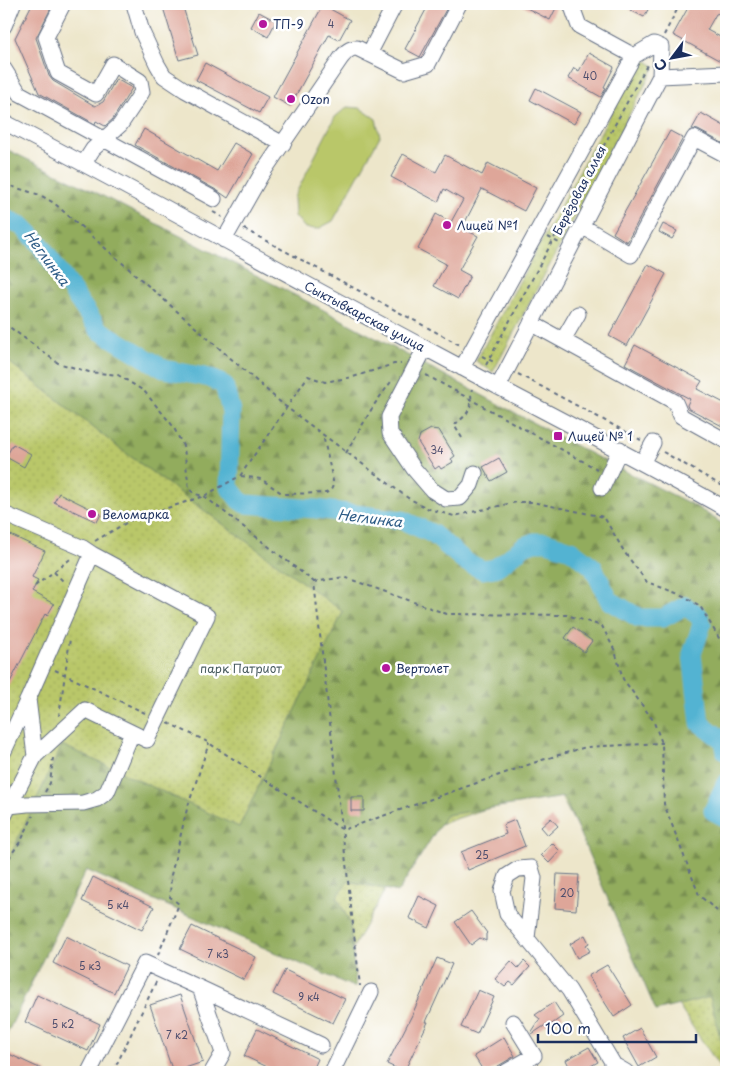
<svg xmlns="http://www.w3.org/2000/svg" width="730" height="1076" font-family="'Playpen Sans',sans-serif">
<defs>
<pattern id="grass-dots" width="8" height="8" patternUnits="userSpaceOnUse" patternTransform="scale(1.25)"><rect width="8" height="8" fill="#b9c769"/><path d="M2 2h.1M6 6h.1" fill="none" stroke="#9eab5d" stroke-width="1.8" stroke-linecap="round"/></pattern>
<pattern id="forest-firs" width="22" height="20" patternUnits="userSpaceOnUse" patternTransform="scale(1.25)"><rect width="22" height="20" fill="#92ac5d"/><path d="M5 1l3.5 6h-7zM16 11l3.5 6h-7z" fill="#768c50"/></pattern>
</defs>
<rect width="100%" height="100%" fill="#fff"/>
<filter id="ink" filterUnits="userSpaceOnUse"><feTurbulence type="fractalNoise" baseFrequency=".02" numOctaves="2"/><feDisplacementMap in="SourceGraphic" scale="10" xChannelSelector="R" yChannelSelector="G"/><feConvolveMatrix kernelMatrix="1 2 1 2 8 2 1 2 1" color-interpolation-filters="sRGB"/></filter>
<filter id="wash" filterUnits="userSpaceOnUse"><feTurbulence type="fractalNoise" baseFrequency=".0096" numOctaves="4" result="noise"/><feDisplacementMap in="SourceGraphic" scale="20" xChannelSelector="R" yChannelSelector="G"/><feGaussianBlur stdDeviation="1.12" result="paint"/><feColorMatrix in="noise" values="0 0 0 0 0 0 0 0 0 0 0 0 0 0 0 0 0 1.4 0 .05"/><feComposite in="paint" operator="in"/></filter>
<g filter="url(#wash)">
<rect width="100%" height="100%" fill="#ede6ca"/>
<path fill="url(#grass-dots)" stroke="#6a7b64" d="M641,58L655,66L493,372L476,361Z
M4,151L726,545V1072H723L653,968L555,786L410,834L391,879L342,968L81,862L4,1031Z"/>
<path fill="url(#forest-firs)" stroke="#566e5e" d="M4,150H8L99,194L318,307L595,456L695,506L726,526V1061L710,997L656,1011L564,797L446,815L398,892L348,881L337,897L350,923L356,988L86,870L4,1040V869L62,745L239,827L343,612L123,451L4,358Z"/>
<path fill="#b9c769" stroke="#6a7b64" d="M347,107L360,108L376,119L380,136L333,221L318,229L305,228L295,216L294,197L335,117Z"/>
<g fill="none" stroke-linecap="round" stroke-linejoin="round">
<path stroke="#53b3d2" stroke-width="19" d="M4,218L22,226L39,243L99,330L164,369L210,378L224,385L231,411L229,487L239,500L245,504L316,509L402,520L433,534L466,562L483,570L495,568L504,562L524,546L534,542H547L571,550L593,567L609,600L639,618H663L685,606L699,616L702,624L692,654L700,723L724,741L726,752
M726,783L713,811L726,818"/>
</g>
<g id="blocks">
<path fill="#dea699" d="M32,4H53L36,38L49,76L53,81L95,106L103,102L116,79L132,88L113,119L105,126L96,121L95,124L39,93L15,38Z
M162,4H182L198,55L179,60Z
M429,4H449L420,57L405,49Z
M519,4H548L556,8L550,20Z
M633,4H651L644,17L630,10Z
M690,4H726V11L716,14L707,30L726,40V64L673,35Z
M323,5L350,20L339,40L329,35L290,106L273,97Z
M259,12L276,21L268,37L251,27Z
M589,53L614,67L604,87L606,88L601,97L568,78L574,68L579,71Z
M205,63L268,97L259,113L196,80Z
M536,88L581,112L574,124L530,100Z
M701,113L726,127V145L698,130L692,129Z
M144,129L217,171L234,143L253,154L228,198L218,191L135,145Z
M670,131L683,138L627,242L613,233Z
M403,154L436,172L445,155L482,175L488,163L536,188L524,211L482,189L462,228L478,236L459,270L470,276L458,299L434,286L446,264L418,249L436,214L451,222L463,200L444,189L438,202L391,177Z
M663,224L677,231L672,239L659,232Z
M648,264L666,274L627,346L609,336Z
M635,345L702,381L697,389L726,404V428L688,408L687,405L690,399L625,364Z
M431,429L439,430L455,456L451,459L453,462L441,469L439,466L435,469L418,442L420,435Z
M13,444L31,454L24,467L6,457Z
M499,458L507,472L491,481L483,467Z
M59,493L101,514L97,522L54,502Z
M4,532L45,551L32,577L38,580L32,592L54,604L47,616L45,614L4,694Z
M573,627L592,641L584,652L565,638Z
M351,797H364V811H351Z
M551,818L558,826L548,835L541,827Z
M515,820L525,846L468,870L461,852L506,834L503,825Z
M552,843L560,851L549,863L541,855Z
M557,874L579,875L576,910L555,908Z
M93,877L154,907L142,930L82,901Z
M419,896L439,906L429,928L409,918Z
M471,911L487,933L486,934V941L480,938L471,945L455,922Z
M192,926L256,957L244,980L180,949Z
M585,935L589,943L586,945L590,951L577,958L570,944Z
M66,936L127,966L114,993L53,963Z
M437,958L452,964L426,1022H428L404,1072L387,1064L412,1015Z
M511,961L518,968L524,961L530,967L514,985L510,982L505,987L495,979Z
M607,965L632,1005L614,1017L588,976Z
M285,970L345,999L333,1023L273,994Z
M478,990L494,997L477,1034L461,1027Z
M37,995L100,1024L88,1051L25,1022Z
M180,995L203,1062L173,1072L150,1005Z
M554,1002L563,1016L549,1026L547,1024L532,1034L531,1033L540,1019L535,1015Z
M640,1028L656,1057L639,1067L623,1038Z
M257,1029L318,1059L312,1072H278L244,1056Z
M504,1037L515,1056L488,1072H484L474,1056Z
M589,1047L598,1062L580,1072H572L566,1060Z
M9,1054L48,1072H4V1067Z"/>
</g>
</g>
<g filter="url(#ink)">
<use href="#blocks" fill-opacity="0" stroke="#646f84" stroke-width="1"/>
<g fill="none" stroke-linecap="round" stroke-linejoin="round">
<g stroke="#646f84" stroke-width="17">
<path id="minor" d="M63,4L46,37L58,73L96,94L113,64L140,81L142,92L120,125L93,149L84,163
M134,4L142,32L157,64L164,76L185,90L283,144
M571,4L579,26L634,56
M4,26L13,4
M369,54L395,4
M4,69L19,93L214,199
M660,76L726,73
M4,122C145,195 284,273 425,348C525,402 627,453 726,509
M582,226L631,255L694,138L726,155
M224,240L261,175L341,58C346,52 349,48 357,48L404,71L428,64L459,4
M531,323L675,402L681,416L726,441
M563,340L578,314
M425,348L389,417L390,433L414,469L432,490L446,499L460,498L471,485L475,473
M462,368L634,56L654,44L661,47L660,76L498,387
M646,456L653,443
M602,488L620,449
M4,514L83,548L92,554L28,699L35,756
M4,751L28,699
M7,801L9,806L27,804L83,803L97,799L107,792L132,733
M4,816L35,756L85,710L147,740L207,616L92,554
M527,938L534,878L531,868L518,869L507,876L502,891L507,914L569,990L614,1065L626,1072
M200,988L321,1045
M89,1072L145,963L200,988L223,1053L212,1072
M332,1072L371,992
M506,1072L534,1056L513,1022"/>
</g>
<path stroke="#646f84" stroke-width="2" stroke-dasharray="4 4" stroke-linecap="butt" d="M664,35L680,4
M4,100L13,105
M4,184L40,195L54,203L286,407L408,498L429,509L454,516L517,502H532L604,517L625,553L647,582L684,596L700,606L726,650
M213,212L222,217
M244,229L460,345
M548,237L559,243
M4,323L58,363L89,372L118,375L144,391L173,426L184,448L189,489L195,494L204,496L314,582L360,986
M482,356L496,363
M486,365L647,65
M518,374L641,440
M426,375L597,469
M462,438L454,425C463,418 470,413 471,401C472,396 470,394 472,389
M663,452L726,488
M346,453L374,405L393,379
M241,476L261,479L283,494L326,493C332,490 333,488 333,481L323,435
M95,541L131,520L204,496L240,476L308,376L325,382L353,377L394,364H401
M54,572L65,583
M314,582L344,577L447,614L567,615L602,626L615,651L623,679L653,720L662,743L664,804L699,895L726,919
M35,586L73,557
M55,670L145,713
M59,716L70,639
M168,723L204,740L343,830L542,760L586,747L662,743
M45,792L50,783L53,758
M4,865L22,839L33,816
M158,955L179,904L170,897L171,875L187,809L209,743
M113,1072L156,982"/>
<use href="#minor" stroke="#fff" stroke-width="15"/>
</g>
</g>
<g fill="#b5179e" stroke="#fff" stroke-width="2">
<circle cx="263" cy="24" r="5"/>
<circle cx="291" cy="99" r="5"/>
<circle cx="447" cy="225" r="5"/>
<rect x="553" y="431" width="10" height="10" rx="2.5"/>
<circle cx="92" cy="514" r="5"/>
<circle cx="386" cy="668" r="5"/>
</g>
<g text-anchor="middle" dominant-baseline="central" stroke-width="5" stroke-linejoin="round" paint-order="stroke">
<g font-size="10" fill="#4c4d6d">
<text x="331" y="23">4</text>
<text x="590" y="75">40</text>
<text x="437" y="449">34</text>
<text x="482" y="854">25</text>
<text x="567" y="892">20</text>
<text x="118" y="904">5 к4</text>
<text x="218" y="953">7 к3</text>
<text x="90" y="965">5 к3</text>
<text x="309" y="996">9 к4</text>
<text x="63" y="1023">5 к2</text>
<text x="177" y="1034">7 к2</text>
</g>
<g font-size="12" fill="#1b2f5e" stroke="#fff" text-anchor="start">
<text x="273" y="24">ТП-9</text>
<text x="301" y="99">Ozon</text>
<text x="457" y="225">Лицей №1</text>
<text x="568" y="436">Лицей № 1</text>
<text x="102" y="514">Веломарка</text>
<text x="396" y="668">Вертолет</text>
</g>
<g font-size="12" fill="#1b2f5e" stroke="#fff">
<text transform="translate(579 190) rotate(-62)">Берёзовая аллея</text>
<text transform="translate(365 316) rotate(28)">Сыктывкарская улица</text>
</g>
<g font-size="12" fill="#4a5d61" stroke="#fff">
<text x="241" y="668">парк Патриот</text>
</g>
<g font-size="14" font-style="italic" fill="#2f5d87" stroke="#fff">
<text transform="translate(47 258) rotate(53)">Неглинка</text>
<text transform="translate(370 518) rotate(7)">Неглинка</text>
</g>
</g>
<rect width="730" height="1076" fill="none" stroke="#fff" stroke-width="20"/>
<g transform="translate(672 58) rotate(238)" stroke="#ffffff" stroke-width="4" paint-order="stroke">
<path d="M0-4L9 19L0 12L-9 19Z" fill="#1b2f5e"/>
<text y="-8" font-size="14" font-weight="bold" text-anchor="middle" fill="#1b2f5e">С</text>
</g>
<path d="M538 1034v8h158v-8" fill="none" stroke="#1b2f5e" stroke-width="2.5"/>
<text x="545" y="1034" font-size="15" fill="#1b2f5e" stroke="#ffffff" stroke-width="4" paint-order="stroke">100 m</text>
</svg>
